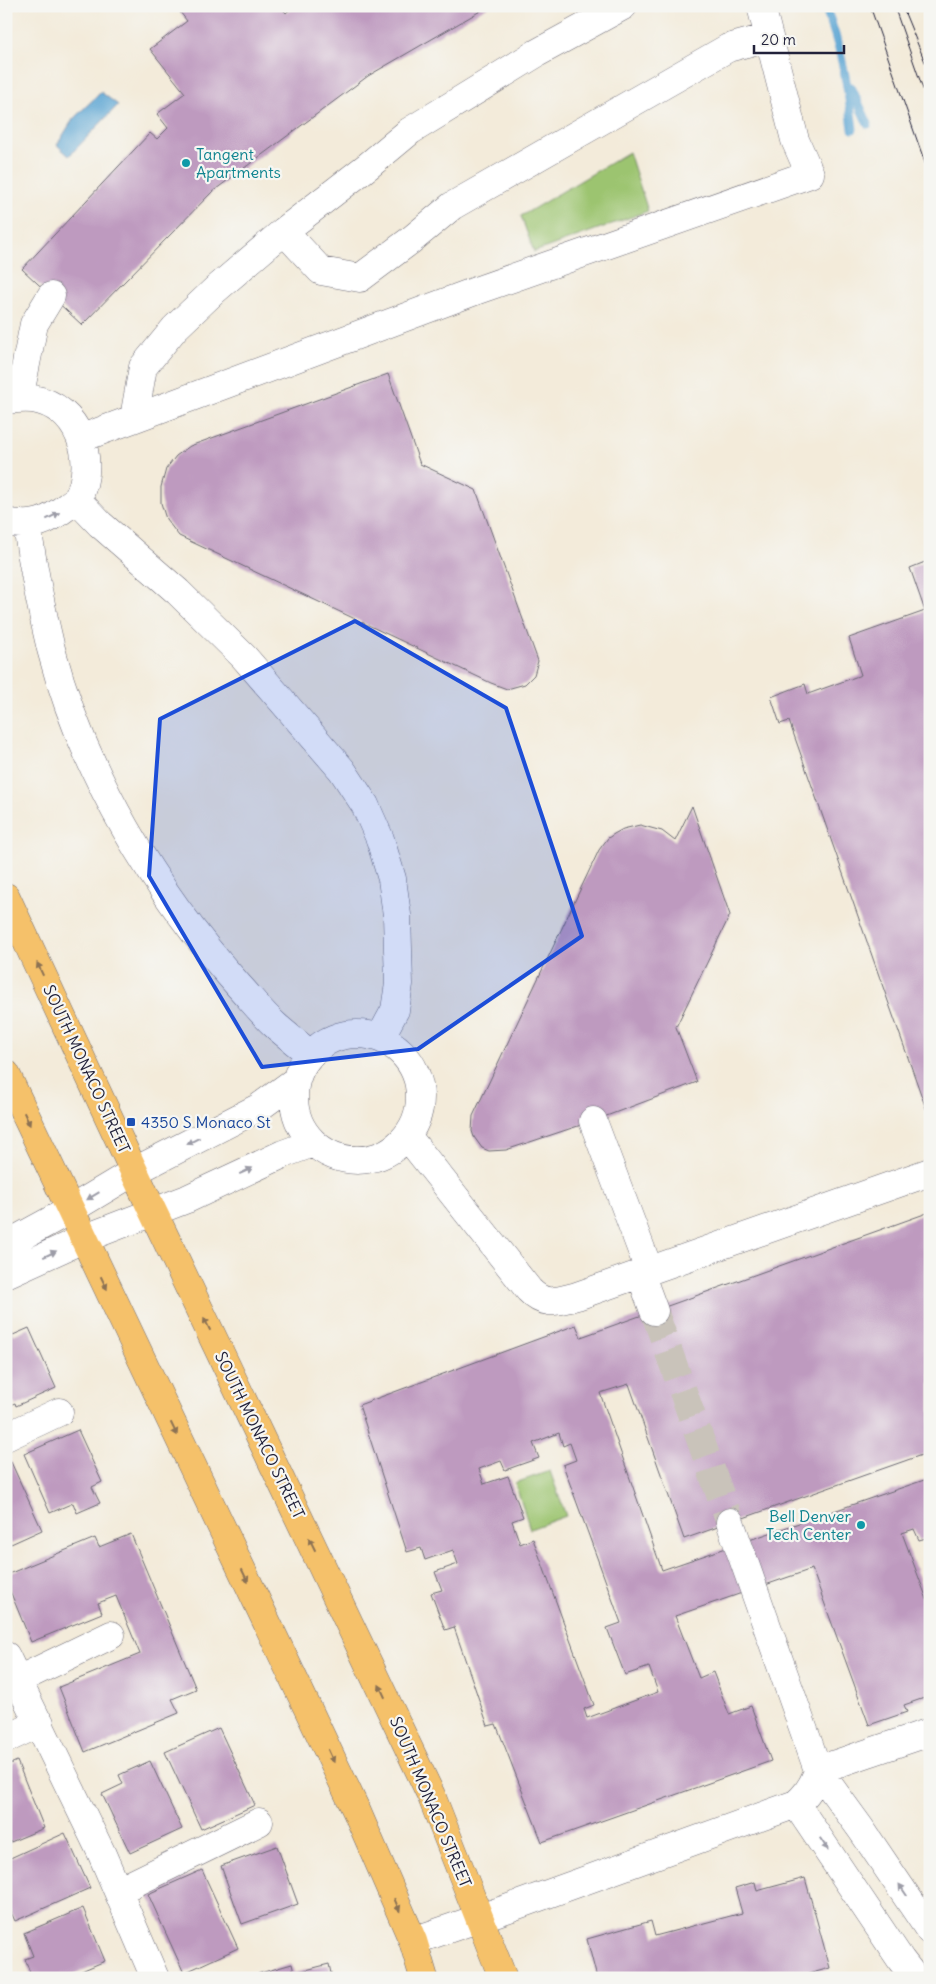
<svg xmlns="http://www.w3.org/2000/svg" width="936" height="1984" font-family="Delius,sans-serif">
<rect width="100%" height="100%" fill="#f6f6f2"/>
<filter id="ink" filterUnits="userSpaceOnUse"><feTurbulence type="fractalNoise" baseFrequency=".02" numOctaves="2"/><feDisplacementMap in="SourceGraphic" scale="10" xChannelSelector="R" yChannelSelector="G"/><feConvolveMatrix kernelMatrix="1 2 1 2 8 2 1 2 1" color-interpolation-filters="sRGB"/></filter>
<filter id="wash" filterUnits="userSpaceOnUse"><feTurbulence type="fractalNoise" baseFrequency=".0096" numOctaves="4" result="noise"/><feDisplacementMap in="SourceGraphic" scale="20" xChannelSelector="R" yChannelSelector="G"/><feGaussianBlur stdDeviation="1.12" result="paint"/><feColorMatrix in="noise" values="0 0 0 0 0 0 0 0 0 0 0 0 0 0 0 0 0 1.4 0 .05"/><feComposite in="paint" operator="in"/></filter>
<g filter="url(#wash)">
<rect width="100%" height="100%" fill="#f3ebda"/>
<path fill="#9cc46f" stroke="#5f7355" d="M629,152L648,211L534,252L521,216Z
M550,1471L566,1516L530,1529L515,1483Z"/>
<path fill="#5ba5d3" stroke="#3e6487" d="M101,92L118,105L69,156L57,145L73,119Z"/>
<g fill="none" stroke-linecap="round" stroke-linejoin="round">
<path stroke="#5ba5d3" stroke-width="9" d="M825,6C841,47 848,85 853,129
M851,87L868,124"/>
</g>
<g id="blocks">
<path fill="#be9abf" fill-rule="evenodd" d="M187,6H280L286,13L294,6H318L320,9L324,6H489L368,76L212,192L82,325L22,269L150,133L157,139L168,128L157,114L185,93L150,49L187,21L180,12Z
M388,374L420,464L476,490L538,661L534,675L525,684L507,689L491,683L179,536L166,519L161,503V487L166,469L176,456L190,446Z
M930,560V1117H929L789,721L780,724L771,697L805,684L808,694L861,675L849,638L925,611L910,568Z
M692,806L730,915L676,1027L697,1082L593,1121L506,1150L489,1151L482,1148L474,1137L472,1131L473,1116L599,850L608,838L614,834L623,829L640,825L662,831L675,841Z
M930,1212V1452L684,1539L629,1384L600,1393L662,1570L930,1478V1537L919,1540L914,1529L902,1533L928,1602L930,1601V1696L904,1705L907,1712L869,1725L812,1569L675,1616L699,1678L713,1672L729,1714L751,1706L771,1761L542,1842L496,1724L488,1726L454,1627L445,1630L431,1593L442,1590L435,1572L458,1564L453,1550L425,1560L421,1548L407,1552L359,1405L576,1325L581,1337ZM559,1433L563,1446L570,1443L576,1460L563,1465L621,1623L607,1628L625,1675L649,1667L658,1692L587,1718L584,1709L594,1705L533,1539L520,1544L512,1521L523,1517L508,1476L484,1484L479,1469L501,1461L505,1470L539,1458L533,1443Z
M6,1320L13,1335L29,1328L56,1388L16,1406L15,1403L6,1407Z
M78,1430L102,1482L92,1487L100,1503L77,1513L73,1503L50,1513L24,1454Z
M11,1462L42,1530L11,1544L6,1536V1464Z
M131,1534L196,1689L172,1699L179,1713L85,1752L59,1687L140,1654L116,1596L98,1603L102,1613L31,1642L6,1581V1575L95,1538L99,1547Z
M219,1728L255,1805L201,1829L165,1752Z
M17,1761L44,1828L6,1844V1766Z
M150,1761L182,1829L130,1853L102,1794L123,1784L119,1775Z
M65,1833L90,1888L15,1921L8,1906L6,1907V1860Z
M277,1846L298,1904L242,1924L221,1866Z
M202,1870L238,1948L184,1973L148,1894Z
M805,1878L830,1968L801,1976L802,1978H597L587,1939L651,1921L655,1936L742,1913L735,1888L755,1882L757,1891Z
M83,1908L105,1961L65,1978H32L25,1959L33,1956L24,1933Z
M292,1964L294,1973L329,1964L332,1978H243Z"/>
</g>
</g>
<g filter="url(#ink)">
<use href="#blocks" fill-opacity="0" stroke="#6b6873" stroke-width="1"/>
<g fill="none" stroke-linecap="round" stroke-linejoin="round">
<path stroke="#c9c3ba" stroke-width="28" stroke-dasharray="28 14" stroke-linecap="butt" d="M654,1311L730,1522"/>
<g stroke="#6b6873" stroke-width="29">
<path id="minor" d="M623,6L537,53L410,131L368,166L284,231L321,271L360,278L411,240L452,206L728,48L769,37
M19,399L34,324L51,296
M6,400C15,399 24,398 33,399C79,407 97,459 78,498C76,501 72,502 69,505C47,522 34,528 6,522
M134,418L143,367L175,328L215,290L284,231
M82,438L478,290L810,174L795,140L761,6
M77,500L100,524L178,592L244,657L342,770L365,805L380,839L392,879L397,915L399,984L395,1010L380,1038
M27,526C33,567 41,608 51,649C84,774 153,890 239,986C251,999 262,1013 275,1025C286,1035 298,1044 310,1054
M294 1097a63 63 0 1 1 126 0a63 63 0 1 1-126 0Z
M593,1121L649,1270
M407,1136L529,1290C545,1307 557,1301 577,1296L930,1172
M6,1245L70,1210L135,1171L258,1108L295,1081
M640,1273L654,1311
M6,1274L83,1239L187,1199L283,1154L313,1143
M6,1437L59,1412
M730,1522L818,1770L861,1829L930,1931
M6,1656L101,1852L155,1978
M18,1680L111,1635
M6,1739L40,1723
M818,1770L930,1732
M796,1804L901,1960L915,1978
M118,1891L259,1822
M413,1941L509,1908L796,1804C807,1795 814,1784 818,1770"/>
</g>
<g stroke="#6b6873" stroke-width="29">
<path id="major" d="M6,897L153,1212L431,1795L503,1978
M6,1074L357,1812L413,1941L424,1978"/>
</g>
<use href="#minor" stroke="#fff" stroke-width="28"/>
<use href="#major" stroke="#f5c16b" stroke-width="28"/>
<path stroke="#22223b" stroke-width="1" d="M870,6L930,177
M894,6L930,109
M902,6L930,74"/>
</g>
<defs><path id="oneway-solid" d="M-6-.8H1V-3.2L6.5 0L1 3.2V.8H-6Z" transform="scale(1.25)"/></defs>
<g fill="#9c9ca7">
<use href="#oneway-solid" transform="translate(53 516) rotate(-27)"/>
<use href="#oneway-solid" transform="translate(193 1141) rotate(153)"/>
<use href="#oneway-solid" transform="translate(246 1171) rotate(-25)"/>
<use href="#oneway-solid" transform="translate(93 1196) rotate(149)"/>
<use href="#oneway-solid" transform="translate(50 1254) rotate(-25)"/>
<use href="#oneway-solid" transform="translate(824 1844) rotate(56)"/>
<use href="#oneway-solid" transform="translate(903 1890) rotate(-124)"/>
</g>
<g fill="#8c7253">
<use href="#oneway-solid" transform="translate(40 969) rotate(-115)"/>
<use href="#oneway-solid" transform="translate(27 1119) rotate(65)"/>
<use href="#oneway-solid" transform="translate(104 1283) rotate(64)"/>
<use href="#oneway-solid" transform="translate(207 1324) rotate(-116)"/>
<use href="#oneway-solid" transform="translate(174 1429) rotate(64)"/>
<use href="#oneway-solid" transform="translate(312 1544) rotate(-116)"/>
<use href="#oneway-solid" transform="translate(245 1576) rotate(64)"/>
<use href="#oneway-solid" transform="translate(382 1691) rotate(-115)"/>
<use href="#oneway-solid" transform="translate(331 1756) rotate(65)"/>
<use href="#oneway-solid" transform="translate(397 1905) rotate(67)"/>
</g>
</g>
<path fill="#1d4ed8" fill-opacity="0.2" stroke="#1d4ed8" stroke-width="4" stroke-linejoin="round" d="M355,621L506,708L582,936L418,1049L262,1067L149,876L160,719Z"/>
<g fill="#0f9aa8" stroke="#f6f6f2" stroke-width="2">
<circle cx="186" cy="163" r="5"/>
<circle cx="861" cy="1525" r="5"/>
</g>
<rect fill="#1a4fb4" stroke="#f6f6f2" stroke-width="2" x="126" y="1117" width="10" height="10" rx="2.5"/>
<g text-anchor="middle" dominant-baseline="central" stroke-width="4.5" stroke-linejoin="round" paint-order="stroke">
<g font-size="16" fill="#0d838f" stroke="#f6f6f2" text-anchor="start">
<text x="196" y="154">Tangent<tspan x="196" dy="18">Apartments</tspan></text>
<text x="851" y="1516" text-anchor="end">Bell Denver<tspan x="851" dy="18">Tech Center</tspan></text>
</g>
<g font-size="16" fill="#22223b" stroke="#f6f6f2">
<text transform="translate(87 1069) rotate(65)">SOUTH MONACO STREET</text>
<text transform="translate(260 1435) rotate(64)">SOUTH MONACO STREET</text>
<text transform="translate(431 1802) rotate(67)">SOUTH MONACO STREET</text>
</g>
<g font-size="16" fill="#164399" stroke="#f6f6f2" text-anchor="start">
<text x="141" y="1122">4350 S Monaco St</text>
</g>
</g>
<rect width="936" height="1984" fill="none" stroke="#f6f6f2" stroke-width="25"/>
<path d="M754 45v8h90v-8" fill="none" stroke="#22223b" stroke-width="2.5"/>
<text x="761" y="45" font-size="15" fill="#22223b" stroke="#f6f6f2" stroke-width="4" paint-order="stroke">20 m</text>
</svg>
